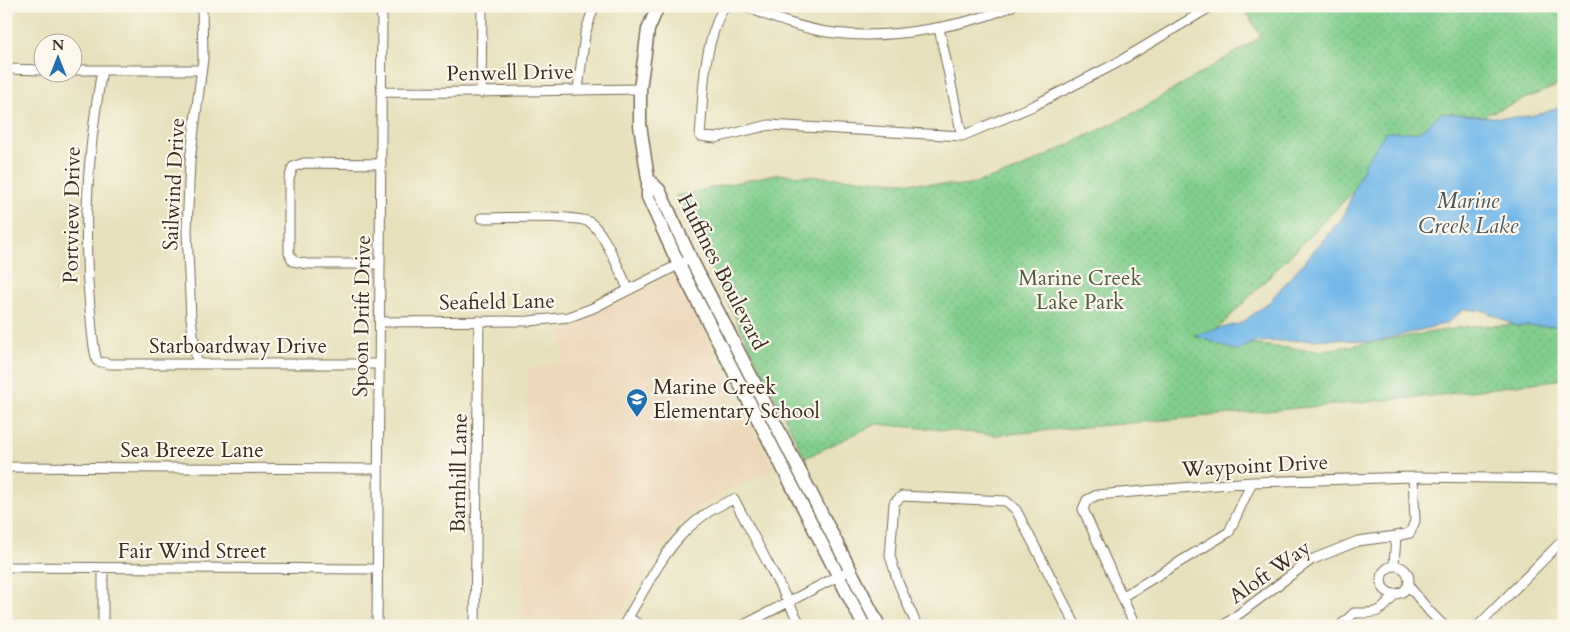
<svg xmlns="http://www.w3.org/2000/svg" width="1570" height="632" font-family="Cardo,serif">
<defs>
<pattern id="grass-dots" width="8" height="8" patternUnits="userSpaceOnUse" patternTransform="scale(1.25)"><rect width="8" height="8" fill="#82ce8d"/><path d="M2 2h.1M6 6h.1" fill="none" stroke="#71b179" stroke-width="1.8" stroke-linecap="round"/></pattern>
</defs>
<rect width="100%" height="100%" fill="#fbf7ec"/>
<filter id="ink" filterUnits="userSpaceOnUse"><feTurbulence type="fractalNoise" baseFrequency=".02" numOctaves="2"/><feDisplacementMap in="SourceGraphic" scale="10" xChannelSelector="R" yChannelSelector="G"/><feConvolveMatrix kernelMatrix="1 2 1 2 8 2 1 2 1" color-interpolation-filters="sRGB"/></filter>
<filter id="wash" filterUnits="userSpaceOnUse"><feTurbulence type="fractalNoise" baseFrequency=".0096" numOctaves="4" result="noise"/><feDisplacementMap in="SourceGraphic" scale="20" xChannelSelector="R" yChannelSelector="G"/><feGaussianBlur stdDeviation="1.12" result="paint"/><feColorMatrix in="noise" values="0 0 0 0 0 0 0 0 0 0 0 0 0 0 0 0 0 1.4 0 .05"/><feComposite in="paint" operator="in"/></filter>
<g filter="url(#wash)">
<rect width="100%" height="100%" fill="#e7e0bc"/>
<path fill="#ecd7ba" d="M675,275L773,468L707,501L683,520L664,544L613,626H523L527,369L564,365L561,324L587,318Z"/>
<path fill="url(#grass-dots)" stroke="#5e7c56" d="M1243,6H1564V83L1483,116L1406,138L1207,340L1319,351L1470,326L1564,324V379L1432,396L997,435L876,424L805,458L675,196L775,174L965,186L1017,170L1136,112L1261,37Z"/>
<path fill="#72b8e9" stroke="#567184" d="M1564,103V326H1516L1485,311L1464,309L1447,323L1374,342L1336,339L1254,342L1237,351L1194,335L1242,323L1270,301L1343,217L1365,163L1386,132H1419L1441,113C1477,115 1533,126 1564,103Z"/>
</g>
<g filter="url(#ink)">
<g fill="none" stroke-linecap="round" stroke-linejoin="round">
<g stroke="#776a55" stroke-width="11">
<path id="minor" d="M724,6C702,50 704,88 700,136L715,138L769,125L962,136L1033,106L1115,64L1212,6
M745,6C812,36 859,41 931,29C959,24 986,18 1012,6
M939,28L962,136
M6,69L42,70
M72,70H200
M102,70C88,149 82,228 90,308C92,326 92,344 97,361L110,364H379
M578,89L585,34L594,6
M382,92C468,93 554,90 640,89
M481,93L482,6
M481,218C500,218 580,214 591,223C606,235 620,273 629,290
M380,264H307L293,261L289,253V179L293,167L304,163L381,164
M380,322L529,321L569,317L593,308L684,262
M197,364L191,318L187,231L190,161L203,59L202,6
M6,467L378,469
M1381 580a14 14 0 1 1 28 0a14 14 0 1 1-28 0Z
M1394,566L1396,536L1410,533L1415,521L1413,477
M6,567L377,569
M1408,585L1430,612L1444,626
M1122,597L1229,532L1252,482
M628,618L642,626
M103,626V568
M377,626L382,18L380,6
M475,626L479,321
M623,626C655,574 673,523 734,499L801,626
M742,626L850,570
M917,626L898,582L890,556L894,503L902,496L1006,501L1016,510L1076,626
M1135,626L1083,509L1087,500L1097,495L1252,482L1413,477L1564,479
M1223,626L1311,560L1358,541L1396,536
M1340,626L1354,613C1376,613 1381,614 1394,595
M1478,626L1564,539"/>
</g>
<g stroke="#776a55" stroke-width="15">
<path id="secondary" d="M658,6L648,30L640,89V125L648,179V197L679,265L864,626
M648,179L659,190L691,259L879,626"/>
</g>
<use href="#minor" stroke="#fff" stroke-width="9"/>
<use href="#secondary" stroke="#fff" stroke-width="12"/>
</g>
</g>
<defs>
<g id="school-pin" transform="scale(1.125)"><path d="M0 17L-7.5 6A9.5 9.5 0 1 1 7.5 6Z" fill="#1f6fb2" stroke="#fbf7ec"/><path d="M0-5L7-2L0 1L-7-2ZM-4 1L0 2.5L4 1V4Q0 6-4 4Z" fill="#fff"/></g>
</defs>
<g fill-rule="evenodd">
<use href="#school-pin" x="637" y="399"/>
</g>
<g text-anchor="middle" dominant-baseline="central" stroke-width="4.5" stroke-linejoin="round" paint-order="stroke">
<g font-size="21" fill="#3b2a1e" stroke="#fbf7ec">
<text transform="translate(510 73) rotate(-1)">Penwell Drive</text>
<text transform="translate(174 184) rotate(-87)">Sailwind Drive</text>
<text transform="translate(72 215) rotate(-89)">Portview Drive</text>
<text transform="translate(722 272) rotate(63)">Huffines Boulevard</text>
<text transform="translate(497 302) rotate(-1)">Seafield Lane</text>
<text transform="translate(362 316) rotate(-89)">Spoon Drift Drive</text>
<text x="238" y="346">Starboardway Drive</text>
<text x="192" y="450">Sea Breeze Lane</text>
<text transform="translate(1255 466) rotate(-3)">Waypoint Drive</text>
<text transform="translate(459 473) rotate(-89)">Barnhill Lane</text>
<text x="192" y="551">Fair Wind Street</text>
<text transform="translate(1270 572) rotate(-35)">Aloft Way</text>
</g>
<g font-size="21" fill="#505b3f" stroke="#fbf7ec">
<text x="1080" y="278">Marine Creek<tspan x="1080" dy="24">Lake Park</tspan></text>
</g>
<g font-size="21" fill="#3b2a1e" stroke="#fbf7ec" text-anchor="start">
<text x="653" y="387">Marine Creek<tspan x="653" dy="24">Elementary School</tspan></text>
</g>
<g font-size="22" font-style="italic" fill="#4c555b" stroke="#fbf7ec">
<text x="1468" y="201">Marine<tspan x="1468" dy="25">Creek Lake</tspan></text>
</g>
</g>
<rect width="1570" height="632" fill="none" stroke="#fbf7ec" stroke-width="25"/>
<g transform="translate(58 58)"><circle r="24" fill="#fbf7ec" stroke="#aea59a"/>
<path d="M0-4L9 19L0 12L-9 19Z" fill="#1f6fb2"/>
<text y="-8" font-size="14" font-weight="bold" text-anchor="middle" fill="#3b2a1e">N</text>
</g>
</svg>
